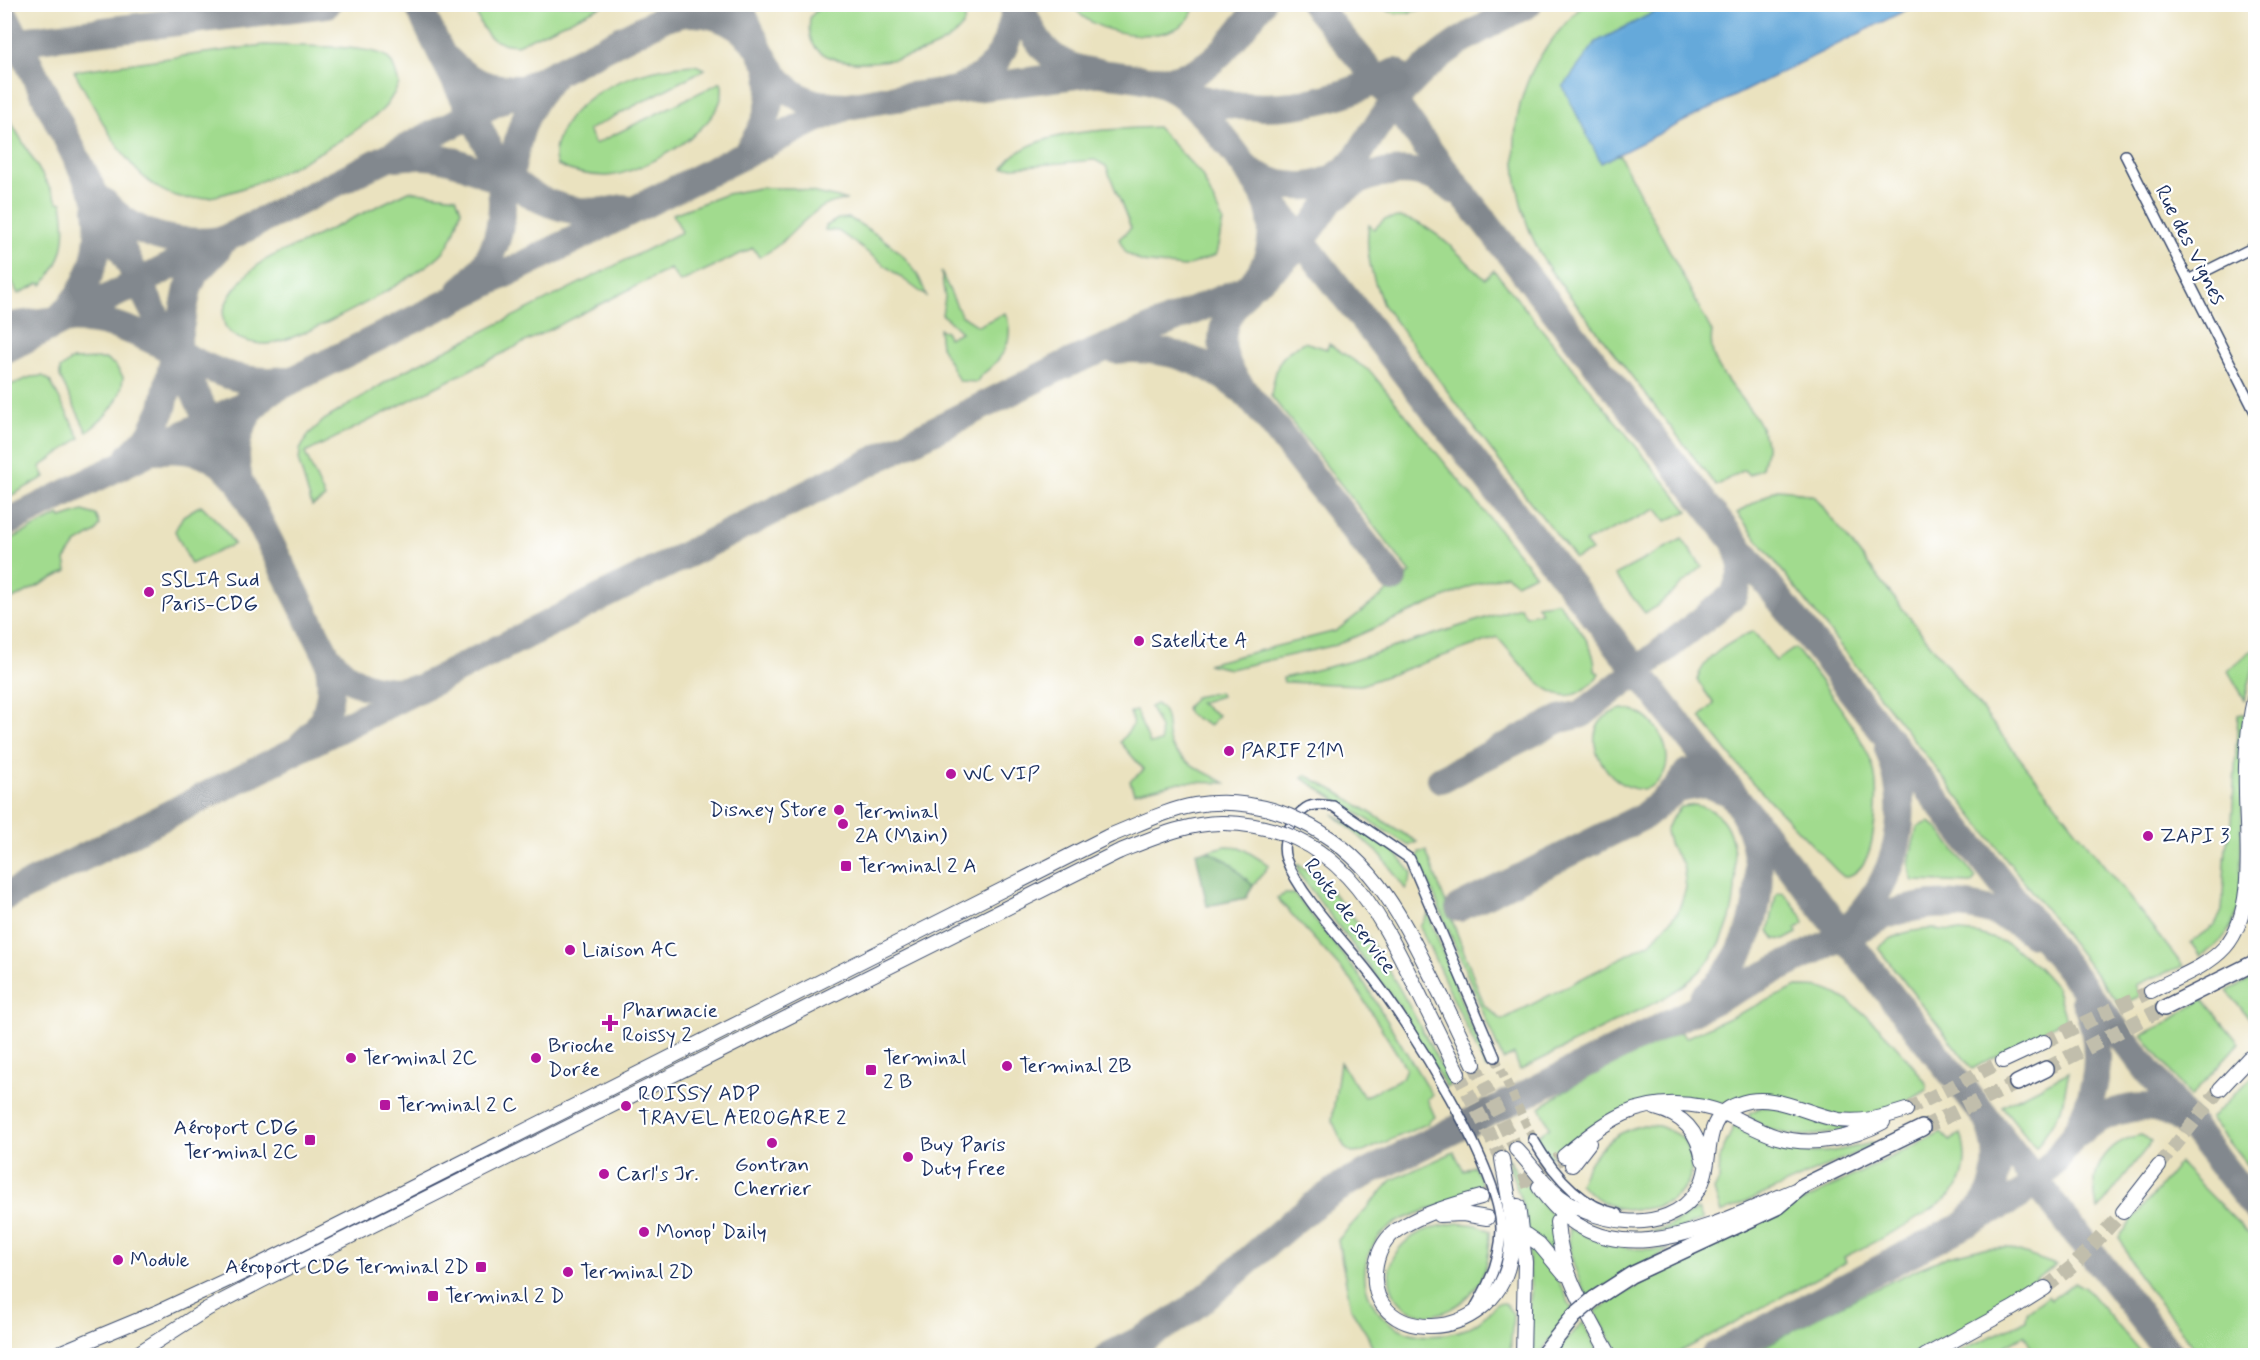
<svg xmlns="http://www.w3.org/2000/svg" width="2260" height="1360" font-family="Mynerve,sans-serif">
<rect width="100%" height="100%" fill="#fff"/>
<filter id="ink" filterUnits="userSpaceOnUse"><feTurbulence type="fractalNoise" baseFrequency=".0167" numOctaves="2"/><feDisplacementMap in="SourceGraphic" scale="12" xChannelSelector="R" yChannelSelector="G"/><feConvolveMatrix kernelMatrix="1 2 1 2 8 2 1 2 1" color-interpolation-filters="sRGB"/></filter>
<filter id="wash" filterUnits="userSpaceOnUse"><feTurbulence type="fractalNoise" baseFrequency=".008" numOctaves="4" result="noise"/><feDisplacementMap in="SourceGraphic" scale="24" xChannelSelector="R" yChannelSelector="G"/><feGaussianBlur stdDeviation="1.35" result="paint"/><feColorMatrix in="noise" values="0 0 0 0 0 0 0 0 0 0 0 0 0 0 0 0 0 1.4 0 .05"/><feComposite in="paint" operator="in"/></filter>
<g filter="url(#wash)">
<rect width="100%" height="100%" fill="#eae2bf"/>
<path fill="#a1db8e" stroke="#5e8576" stroke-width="1.5" d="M823,4L964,5C965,10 966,17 964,23C947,58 841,77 816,48C808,39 809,28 810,17Z
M473,5H604L517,45C486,44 483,30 473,5Z
M1194,5C1189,50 1090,39 1073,5Z
M1378,5H1434C1413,12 1396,19 1378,5Z
M1583,5H1669L1596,42L1601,163L1619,154L1712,332C1704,378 1762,404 1766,445C1767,452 1763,461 1762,468L1749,475L1744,470L1716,486L1550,270C1514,215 1503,140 1529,78C1540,51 1563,25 1583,5Z
M264,45C288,46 368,45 385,56C394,62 396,74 399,84C394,93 389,104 381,111C345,143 233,205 184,198C173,196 160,190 151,183C120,161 93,104 74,71Z
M695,65L705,69L588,130L595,144L721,82C734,123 641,175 606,176C590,176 572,172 557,165C552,152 556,142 562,130C585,85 648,67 695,65Z
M4,110L58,202L62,203C68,235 65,261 42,285L40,283L18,294L5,267Z
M1157,127L1201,174L1223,221L1216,255L1184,267L1142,262L1126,253L1119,239L1131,228L1106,166L1095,160L1003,168C1026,128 1115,130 1157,127Z
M759,188H793L847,200C808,202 793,242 759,257L753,248L680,282L670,269L305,453L325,498L312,506L299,463L300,450L309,434L324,420L404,371L682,232L673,214L727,194Z
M409,191L456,197L461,210C457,224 453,241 443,252C421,276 293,347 262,344C199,337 224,292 258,265C270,255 289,249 303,243C338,225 374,208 409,191Z
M1399,217C1434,223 1459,256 1485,279L1494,270L1688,511L1666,521L1657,509L1585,542L1592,551L1575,558L1524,494L1383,305C1373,278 1364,254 1369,225L1374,229L1385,219Z
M849,218C881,236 917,258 926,296L851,240L838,231L825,230L826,226L838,219Z
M941,272L961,315L978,326L1005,313C1014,332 1008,351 993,365C988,371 979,375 977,382L959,381L941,346L939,329L946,332L948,338L961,332L942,314L945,298Z
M1304,342L1327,349L1329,344L1371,372L1535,574L1516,583L1506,575L1478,583L1336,645L1230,669L1207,664L1336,631L1411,573L1271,396C1276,367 1276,356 1304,342Z
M105,359L115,365L123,377C122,401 105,418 87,432L60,377V369L71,360Z
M43,376L50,381L80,438L40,467L45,477L5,499V387L31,377Z
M1777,489L1790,490L1815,497L2183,966L2135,985L2140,996L2120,1005L1737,513Z
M201,505L221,525L234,544L191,564L175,531L183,516Z
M83,511L96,515L100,525L96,532L76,544L65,560L67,571L5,603V542L59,515L61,518Z
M1682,539L1702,567L1657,606L1645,613L1615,575Z
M1558,602C1574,623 1596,644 1595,671L1599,673C1596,681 1590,685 1583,690C1551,713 1517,657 1497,637L1361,685L1284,682L1283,678L1348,662L1520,607L1526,616L1541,612L1537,605Z
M1753,631L1776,661L1795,648C1818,677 1863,733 1873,767C1879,789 1876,818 1872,840C1869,856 1862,874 1844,877L1837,871L1750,780L1700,717L1714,704L1697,680C1704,655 1731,642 1753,631Z
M2255,647C2256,666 2249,681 2245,700L2228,671Z
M1219,692L1221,696L1199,703L1218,715L1210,726L1188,714L1186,708L1195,697Z
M1156,704C1173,713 1163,734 1172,747C1184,764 1208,773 1225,783L1180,782L1134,793L1130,781L1144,770L1120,742L1133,725L1130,712L1136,711L1150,744L1161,742L1160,728L1150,707Z
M1622,709C1629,710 1637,711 1644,716C1664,729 1678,766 1655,784C1620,810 1559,726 1622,709Z
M2244,714L2240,900C2235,926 2224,943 2200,956L2191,943L2215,925L2222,911L2226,847L2232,822L2238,715Z
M1305,775L1337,792L1417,842L1409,846L1302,778Z
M1695,805C1721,809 1731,827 1734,853C1741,908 1724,961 1675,991C1659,1002 1640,1010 1622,1018C1588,1036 1554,1053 1520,1070L1514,1054L1503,1060L1418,857L1419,852L1426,851L1484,1005L1502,1020L1650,943L1678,912L1686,888L1683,864L1670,847L1666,831L1672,818L1681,807Z
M1333,814L1394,851L1412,873L1406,890L1381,855Z
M1929,822L1937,827L1976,878L1972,883L1913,881C1904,865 1914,844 1917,827Z
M1226,846L1240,847L1269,865L1253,886L1228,861L1207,851Z
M1297,864C1361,900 1416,1020 1451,1085L1446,1087L1398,1005L1299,874Z
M1783,892L1801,914L1804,923L1796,929L1797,933L1784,940L1775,939L1769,931L1776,894Z
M1285,894H1295L1363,981L1432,1095L1427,1099L1435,1117L1428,1121L1429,1123L1363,1152L1352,1153L1345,1148L1332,1120L1340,1062L1364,1097L1402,1078L1406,1068L1352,981L1277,898Z
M1428,913L1470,1024L1491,1066L1486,1069L1420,927Z
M1934,929L1979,934L2009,944L2038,967L2056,987L2066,1019L1972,1069L1878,948C1895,933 1911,930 1934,929Z
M2255,977L2256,979L2255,1025L2227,991Z
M1797,987C1804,987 1813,987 1820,988C1856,995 1905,1054 1926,1083L1927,1090L1895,1109L1868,1116H1836L1750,1097L1722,1104L1664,1099L1598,1122L1550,1158L1536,1136L1550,1127L1540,1107L1665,1026L1682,1033L1685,1038Z
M2203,999L2239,1043L2190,1097L2142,1035L2165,1024Z
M2069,1072L2061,1110L2036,1148L2002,1106Z
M2255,1074V1175L2210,1119Z
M1762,1107H1773L1827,1125L1862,1128C1822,1135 1788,1144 1751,1119L1749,1113Z
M1643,1125L1660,1126L1682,1137C1711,1186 1667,1216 1619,1208C1604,1205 1591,1194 1579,1184C1592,1153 1608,1134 1643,1125Z
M1734,1126C1793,1156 1807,1159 1872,1143L1874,1145L1721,1213L1714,1190L1719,1180L1720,1156Z
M1941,1132L1950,1141L1961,1134C1966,1150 1967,1168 1959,1184C1948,1207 1869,1245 1844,1257L1846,1262L1674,1355H1619L1595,1311L1655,1275Z
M2141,1135L2152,1141L2098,1210C2087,1174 2103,1142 2141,1135Z
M1454,1152L1464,1171L1474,1165L1485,1192C1463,1199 1411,1213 1394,1224C1333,1266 1376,1349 1447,1334C1469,1330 1482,1322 1496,1304L1505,1303L1513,1314L1510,1355H1375L1368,1336L1351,1309L1338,1240L1392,1180Z
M1507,1158L1533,1194L1555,1218L1558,1251L1554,1254L1527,1231V1220Z
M2179,1163L2255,1240V1355H2200L2138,1274L2119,1237Z
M1698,1209L1703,1220L1678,1230L1636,1235L1665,1228Z
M1459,1223L1477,1225L1490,1231C1490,1260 1485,1285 1460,1303C1394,1352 1342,1234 1459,1223Z
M1570,1228C1605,1247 1630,1251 1670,1249L1587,1297C1577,1275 1566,1253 1570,1228Z
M1528,1248L1552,1268L1572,1309L1539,1355L1527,1356L1531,1289Z
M2008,1248L2056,1265L2034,1281L2037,1285L2022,1292L2015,1302L1911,1355L1748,1356L1813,1319L1917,1269L1949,1256L1977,1249Z
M2075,1282L2086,1288L2143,1355L2045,1356L2042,1352L2035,1355L2024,1335L1989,1355H1954L1974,1344L2026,1321L2027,1312L2048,1296L2051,1300Z
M1583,1322L1599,1355H1553Z"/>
<path fill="#80bb79" stroke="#4e756c" stroke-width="1.5" d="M1207,851L1228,861L1253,886L1246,898L1207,906L1196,852Z"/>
<path fill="#65a9da" stroke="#406c9c" stroke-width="1.5" d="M1670,4H1916V5L1601,163L1563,87L1596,42Z"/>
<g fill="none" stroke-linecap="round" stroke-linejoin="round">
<path stroke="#82888e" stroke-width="28" d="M418,4C433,40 452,73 469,108C492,155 512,183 497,238C491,258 478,277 461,290
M738,4C755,38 770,88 809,101C820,106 834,105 846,106
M1019,4C1026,19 1033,35 1044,48C1074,83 1128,67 1170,88C1199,103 1239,157 1258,185C1276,210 1276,245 1261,271C1245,298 1217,314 1223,350C1228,380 1258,405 1276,429C1314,479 1353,529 1393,579
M1314,4L1378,80L1431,153L2256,1209
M4,14L327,656C349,685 377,695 413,689
M672,16C702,7 734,19 754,42
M4,43L327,4
M448,60C470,84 493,90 524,89
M1154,79C1206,85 1232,40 1261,4
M963,86C1000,72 1009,40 1017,4
M1182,93C1256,119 1327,107 1395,72
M747,152C766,125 776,100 769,68
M396,157C449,151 467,167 512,186
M496,159C521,202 577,220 623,208
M1250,171C1282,190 1319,194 1348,167
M1259,186L2172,1356
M508,188C516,146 521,109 552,78
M1337,196C1368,168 1420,161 1454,190
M104,202C134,236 177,246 220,240
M58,319C89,290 103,251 97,209
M4,327C37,323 73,315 105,323C173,338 210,389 286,380
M4,350L692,4
M1115,350C1160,345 1204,359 1239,388
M156,451C185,446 215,453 234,476
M130,456L150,435L163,408L188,289L195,273L217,250
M238,475C232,445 240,418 263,397
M4,524L818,118L848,106L888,99L1100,72
M303,743C330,721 335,689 327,656
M1441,779L1560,719L1582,714L1734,595L1743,569L1736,545
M1677,789L1706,784L1732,793C1778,858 1762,949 1702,999
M4,897L1062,366L1245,289C1323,244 1348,154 1405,89C1443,46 1478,30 1528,4
M1459,908L1644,816L1677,789L1687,773
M1849,927C1898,879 1914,813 1888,748
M2076,1134C2106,1110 2153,1093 2186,1124
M1971,1217C1999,1195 2002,1156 1990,1125
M1108,1356C1139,1341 1169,1326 1196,1305C1249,1264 1288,1218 1347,1183L1886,915C1935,898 1991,900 2033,934
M1714,1356L2019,1196C2079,1146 2118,1078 2085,1000"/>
</g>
</g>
<g filter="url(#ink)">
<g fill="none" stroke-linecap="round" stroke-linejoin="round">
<path stroke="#c1beac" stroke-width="9" stroke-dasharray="9 4.5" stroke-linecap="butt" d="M1495,1057L1533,1139"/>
<path stroke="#c1beac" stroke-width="14" stroke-dasharray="14 7" stroke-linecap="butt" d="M2044,1042L2151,991
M1474,1064L1516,1149
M1458,1073L1502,1159
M1906,1110L2003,1061
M2159,1166L2220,1089
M1481,1197L1524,1181L1564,1156
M2045,1288L2073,1266L2123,1212"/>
<path stroke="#c1beac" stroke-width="15" stroke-dasharray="15 8" stroke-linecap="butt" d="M2046,1069L2164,1008
M1922,1128L2017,1083"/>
<g stroke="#3a4a6d" stroke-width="12">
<path id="street" d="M2125,155L2256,414
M2188,280L2256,246
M1533,1139C1552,1172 1579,1206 1618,1214
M1476,1306C1490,1283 1501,1257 1501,1229C1500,1168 1409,1023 1369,973C1344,941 1300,896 1286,859C1280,842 1291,818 1306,808C1314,803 1324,805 1333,806L1410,859L1495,1057"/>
</g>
<g stroke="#3a4a6d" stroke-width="16">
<path id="secondary" d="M2151,991C2175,978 2206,968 2225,947C2257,911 2246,836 2246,791C2245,757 2248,723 2256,691
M1442,997L1474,1064
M1427,1010L1458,1073
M2003,1061L2044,1042
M2220,1089L2249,1058
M1655,1108C1683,1115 1698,1131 1703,1160
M1516,1149C1529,1162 1539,1177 1552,1190C1587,1224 1668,1239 1698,1190C1716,1163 1698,1118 1738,1104C1774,1091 1805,1114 1839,1120C1863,1123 1884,1117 1906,1110
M1564,1156C1582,1141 1602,1124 1624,1114C1654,1100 1696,1101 1726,1114C1743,1122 1759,1131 1777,1137C1811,1147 1852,1139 1883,1122
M1572,1165L1589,1143
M1539,1187C1606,1285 1712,1225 1795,1190
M1481,1197C1455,1204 1424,1213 1400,1228C1387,1236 1379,1249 1376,1265C1361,1347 1494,1348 1510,1258C1516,1225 1507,1191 1502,1159
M1518,1206L1525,1262L1523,1356
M2123,1212L2159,1166
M1439,1215L1463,1214L1487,1218
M1557,1222C1560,1271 1587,1313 1610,1356
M1526,1235L1539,1244L1564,1274
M52,1356L158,1312L257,1266L1109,836
M134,1356L207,1309L261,1281L1118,852
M1925,1356L2013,1308L2045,1288"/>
</g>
<g stroke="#3a4a6d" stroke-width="18">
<path id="primary" d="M2164,1008L2256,962
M2017,1083L2046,1069
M1594,1299L1631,1275L1779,1206L1801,1187L1922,1128
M1542,1356L1574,1316"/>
</g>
<use href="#street" stroke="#fff" stroke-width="9"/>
<use href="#secondary" stroke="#fff" stroke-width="14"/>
<use href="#primary" stroke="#fff" stroke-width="15"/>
<g stroke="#3a4a6d" stroke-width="16" stroke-linecap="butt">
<path id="secondary-bridge" d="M1109,836C1137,825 1166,810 1195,805C1230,799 1267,805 1298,820C1378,857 1404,924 1442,997
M1118,852C1151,839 1188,822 1224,823C1344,826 1381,917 1427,1010"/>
</g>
<g stroke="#3a4a6d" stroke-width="18" stroke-linecap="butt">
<path id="primary-bridge" d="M1574,1316L1594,1299"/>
</g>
<use href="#secondary-bridge" stroke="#fff" stroke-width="14"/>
<use href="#primary-bridge" stroke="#fff" stroke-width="15"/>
</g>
</g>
<g fill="#b5179e" stroke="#fff" stroke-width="2">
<circle cx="149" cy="592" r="6"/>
<circle cx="1139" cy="641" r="6"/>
<circle cx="1229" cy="751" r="6"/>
<circle cx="951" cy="774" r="6"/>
<circle cx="839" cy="810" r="6"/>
<circle cx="843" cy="824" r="6"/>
<circle cx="2148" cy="836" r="6"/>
<rect x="840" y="860" width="12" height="12" rx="3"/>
<circle cx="570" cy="950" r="6"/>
<path d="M607 1014h6v6h6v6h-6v6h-6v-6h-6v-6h6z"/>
<circle cx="351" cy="1058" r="6"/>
<circle cx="536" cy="1058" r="6"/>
<circle cx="1007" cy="1066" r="6"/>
<rect x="865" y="1064" width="12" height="12" rx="3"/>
<rect x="379" y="1099" width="12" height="12" rx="3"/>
<circle cx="626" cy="1106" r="6"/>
<rect x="304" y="1134" width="12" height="12" rx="3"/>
<circle cx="772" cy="1143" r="6"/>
<circle cx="908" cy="1157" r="6"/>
<circle cx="604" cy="1174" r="6"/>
<circle cx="644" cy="1232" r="6"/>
<circle cx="118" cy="1260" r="6"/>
<rect x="475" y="1261" width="12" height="12" rx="3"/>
<circle cx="568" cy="1272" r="6"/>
<rect x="427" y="1290" width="12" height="12" rx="3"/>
</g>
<g text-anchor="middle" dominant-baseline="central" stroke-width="4.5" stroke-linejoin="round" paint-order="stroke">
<g font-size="21" fill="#1b2f5e" stroke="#fff">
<text transform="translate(2190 245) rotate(63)">Rue des Vignes</text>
<text transform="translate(1350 916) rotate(53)">Route de service</text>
</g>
<g font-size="21" fill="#1b2f5e" stroke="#fff" text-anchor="start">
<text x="161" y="580">SSLIA Sud<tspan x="161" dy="24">Paris-CDG</tspan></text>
<text x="1151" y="641">Satellite A</text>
<text x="1241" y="751">PARIF 21M</text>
<text x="963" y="774">WC VIP</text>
<text x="827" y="810" text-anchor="end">Disney Store</text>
<text x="855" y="812">Terminal<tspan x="855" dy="24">2A (Main)</tspan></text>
<text x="2160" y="836">ZAPI 3</text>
<text x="858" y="866">Terminal 2 A</text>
<text x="582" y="950">Liaison AC</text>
<text x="622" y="1011">Pharmacie<tspan x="622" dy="24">Roissy 2</tspan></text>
<text x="548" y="1046">Brioche<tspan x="548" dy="24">Dorée</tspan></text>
<text x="363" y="1058">Terminal 2C</text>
<text x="883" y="1058">Terminal<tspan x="883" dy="24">2 B</tspan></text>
<text x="1019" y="1066">Terminal 2B</text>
<text x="638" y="1094">ROISSY ADP<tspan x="638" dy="24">TRAVEL AEROGARE 2</tspan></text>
<text x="397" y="1105">Terminal 2 C</text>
<text x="298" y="1128" text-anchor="end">Aéroport CDG<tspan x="298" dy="24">Terminal 2C</tspan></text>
<text x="920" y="1145">Buy Paris<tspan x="920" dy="24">Duty Free</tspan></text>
<text x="772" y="1165" text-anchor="middle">Gontran<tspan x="772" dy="24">Cherrier</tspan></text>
<text x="616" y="1174">Carl's Jr.</text>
<text x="656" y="1232">Monop' Daily</text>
<text x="130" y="1260">Module</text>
<text x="469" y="1267" text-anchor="end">Aéroport CDG Terminal 2D</text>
<text x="580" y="1272">Terminal 2D</text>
<text x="445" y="1296">Terminal 2 D</text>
</g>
</g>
<rect width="2260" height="1360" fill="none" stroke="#fff" stroke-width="24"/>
</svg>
